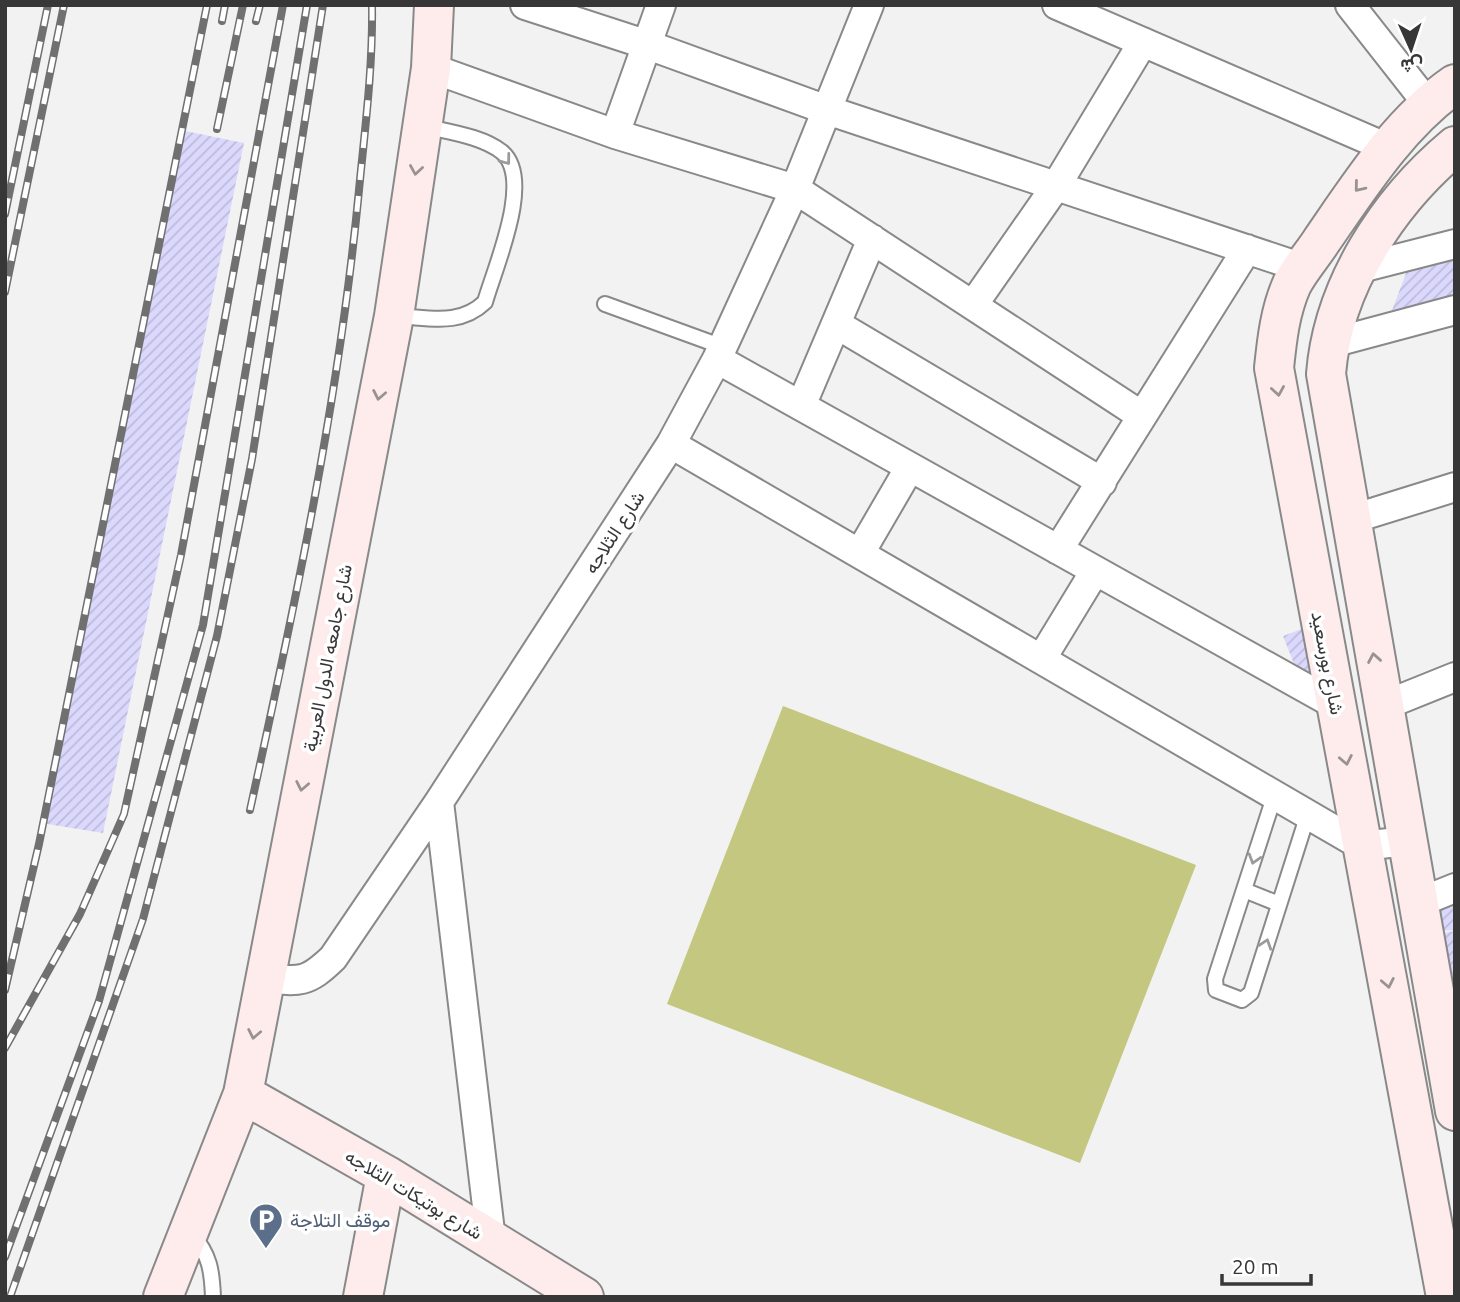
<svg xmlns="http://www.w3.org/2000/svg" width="1460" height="1302" font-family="Ubuntu,Vazirmatn,sans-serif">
<defs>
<pattern id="building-hatch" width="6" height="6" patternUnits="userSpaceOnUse" patternTransform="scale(1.75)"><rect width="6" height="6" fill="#dbd8fd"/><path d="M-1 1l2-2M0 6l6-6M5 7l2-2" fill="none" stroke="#bdbada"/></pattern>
</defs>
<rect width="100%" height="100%" fill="#f2f2f3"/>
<path fill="#c4c77f" d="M783,706L1196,865L1080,1163L667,1004Z"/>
<path fill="url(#building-hatch)" d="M185,131L244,143L103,833L41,823Z
M1455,256V296L1391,313L1408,268Z
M1331,618L1349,667L1302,684L1283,636Z
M1453,896L1455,930L1437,931L1435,897Z
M1455,931V1038L1433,935Z"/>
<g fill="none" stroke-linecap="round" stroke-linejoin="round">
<g stroke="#89898a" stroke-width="18">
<path id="service" d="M605,304L723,347
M395,316C428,317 459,327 485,302C495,267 534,179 502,152C482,136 448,132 424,126
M1275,794L1215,979L1216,990L1242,1000L1251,993L1308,814
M1244,890L1279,904
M192,1235C210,1254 212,1272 213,1297"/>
</g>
<g stroke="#89898a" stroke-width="32">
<path id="minor" d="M525,5L648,45L827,110L1303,268
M1057,5L1390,149
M1350,5L1427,103
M431,68L615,134L795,189L1142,416
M615,134L661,5
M1357,269L1455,244
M973,305L1056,186L1143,42
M836,324L1102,482
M1328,344L1455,310
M717,359L1336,705
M801,406L872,239
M671,444L1362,846L1407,841
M1349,520L1455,487
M1058,550L1247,249
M860,553L910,467
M1042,658L1095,571
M1383,706L1455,677
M439,802L491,1240
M1418,903L1455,888
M265,978C300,982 307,983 333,958L439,802L671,444L717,359L795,189L869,5"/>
</g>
<g stroke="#89898a" stroke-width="42">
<path id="secondary" d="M1455,146C1388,202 1333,286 1326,374L1455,1111
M243,1094L386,1175L584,1297
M163,1297L243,1094L394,316L431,68L434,5
M363,1297L386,1175
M1446,1297L1274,368C1277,339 1280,311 1292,284C1300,269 1313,254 1322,240C1360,185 1400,122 1455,84"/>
</g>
<use href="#service" stroke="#fff" stroke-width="14"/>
<use href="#minor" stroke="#fff" stroke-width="28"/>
<use href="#secondary" stroke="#feecec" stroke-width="38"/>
<g stroke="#707071" stroke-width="8">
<path id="rail" d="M222,21L225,5
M256,21L260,5
M217,129L243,5
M5,214L48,5
M5,292L64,5
M250,810C295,605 339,400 359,190C365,128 373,67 372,5
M5,990L39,844L207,5
M5,1048L80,914L124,814L181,555L283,5
M5,1257L99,1001L203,625L307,5
M10,1297L143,919L217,636L252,459L323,5"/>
</g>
<use href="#rail" stroke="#fff" stroke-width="5" stroke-dasharray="16" stroke-linecap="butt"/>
</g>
<defs><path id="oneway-chevron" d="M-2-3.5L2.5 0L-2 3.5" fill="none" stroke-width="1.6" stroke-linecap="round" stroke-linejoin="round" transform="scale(1.75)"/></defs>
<g stroke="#9b9b9c">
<use href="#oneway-chevron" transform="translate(506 160) rotate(53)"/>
<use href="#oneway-chevron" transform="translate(1254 859) rotate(107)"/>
<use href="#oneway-chevron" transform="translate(1266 944) rotate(-72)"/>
</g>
<g stroke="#9a9292">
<use href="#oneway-chevron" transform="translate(416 170) rotate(99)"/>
<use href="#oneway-chevron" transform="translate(1359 187) rotate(129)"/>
<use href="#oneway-chevron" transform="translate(1278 391) rotate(81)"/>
<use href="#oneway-chevron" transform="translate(379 395) rotate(101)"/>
<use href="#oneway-chevron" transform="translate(1374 658) rotate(-100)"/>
<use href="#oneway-chevron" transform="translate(1346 760) rotate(79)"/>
<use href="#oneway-chevron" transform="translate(302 786) rotate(101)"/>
<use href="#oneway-chevron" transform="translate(1388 983) rotate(79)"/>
<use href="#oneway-chevron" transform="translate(254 1034) rotate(101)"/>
</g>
<defs>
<g id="parking-pin" transform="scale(1.75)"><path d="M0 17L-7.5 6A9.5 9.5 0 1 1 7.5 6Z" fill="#5c6f8a" stroke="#fff"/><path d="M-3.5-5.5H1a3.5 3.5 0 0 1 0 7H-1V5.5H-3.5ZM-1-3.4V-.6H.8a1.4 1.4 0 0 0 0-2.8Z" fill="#fff"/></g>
</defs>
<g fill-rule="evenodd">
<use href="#parking-pin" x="266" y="1220"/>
</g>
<g text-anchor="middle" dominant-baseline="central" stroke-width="7" stroke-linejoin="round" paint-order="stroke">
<g font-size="19" fill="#373738" stroke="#fff">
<text transform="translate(614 532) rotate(-57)">شارع الثلاجه</text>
<text transform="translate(327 658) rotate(-79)">شارع جامعه الدول العربية</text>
<text transform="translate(1328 663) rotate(79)">شارع بورسعيد</text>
<text transform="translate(414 1194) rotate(31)">شارع بوتيكات الثلاجه</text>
</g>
<g font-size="19" fill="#4e5e75" stroke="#fff" text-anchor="start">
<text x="290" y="1220">موقف التلاجة</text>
</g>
</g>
<rect width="1460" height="1302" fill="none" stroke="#373738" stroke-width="14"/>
<g transform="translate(1411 49) rotate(177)" stroke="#ffffff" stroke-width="5" paint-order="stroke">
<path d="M0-5L12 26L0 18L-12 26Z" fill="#373738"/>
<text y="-10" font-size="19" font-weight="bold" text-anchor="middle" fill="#373738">ش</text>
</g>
<path d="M1222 1274v10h89v-10" fill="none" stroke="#373738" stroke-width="3.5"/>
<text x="1232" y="1274" font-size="21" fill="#373738" stroke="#ffffff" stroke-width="5" paint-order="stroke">20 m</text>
</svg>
